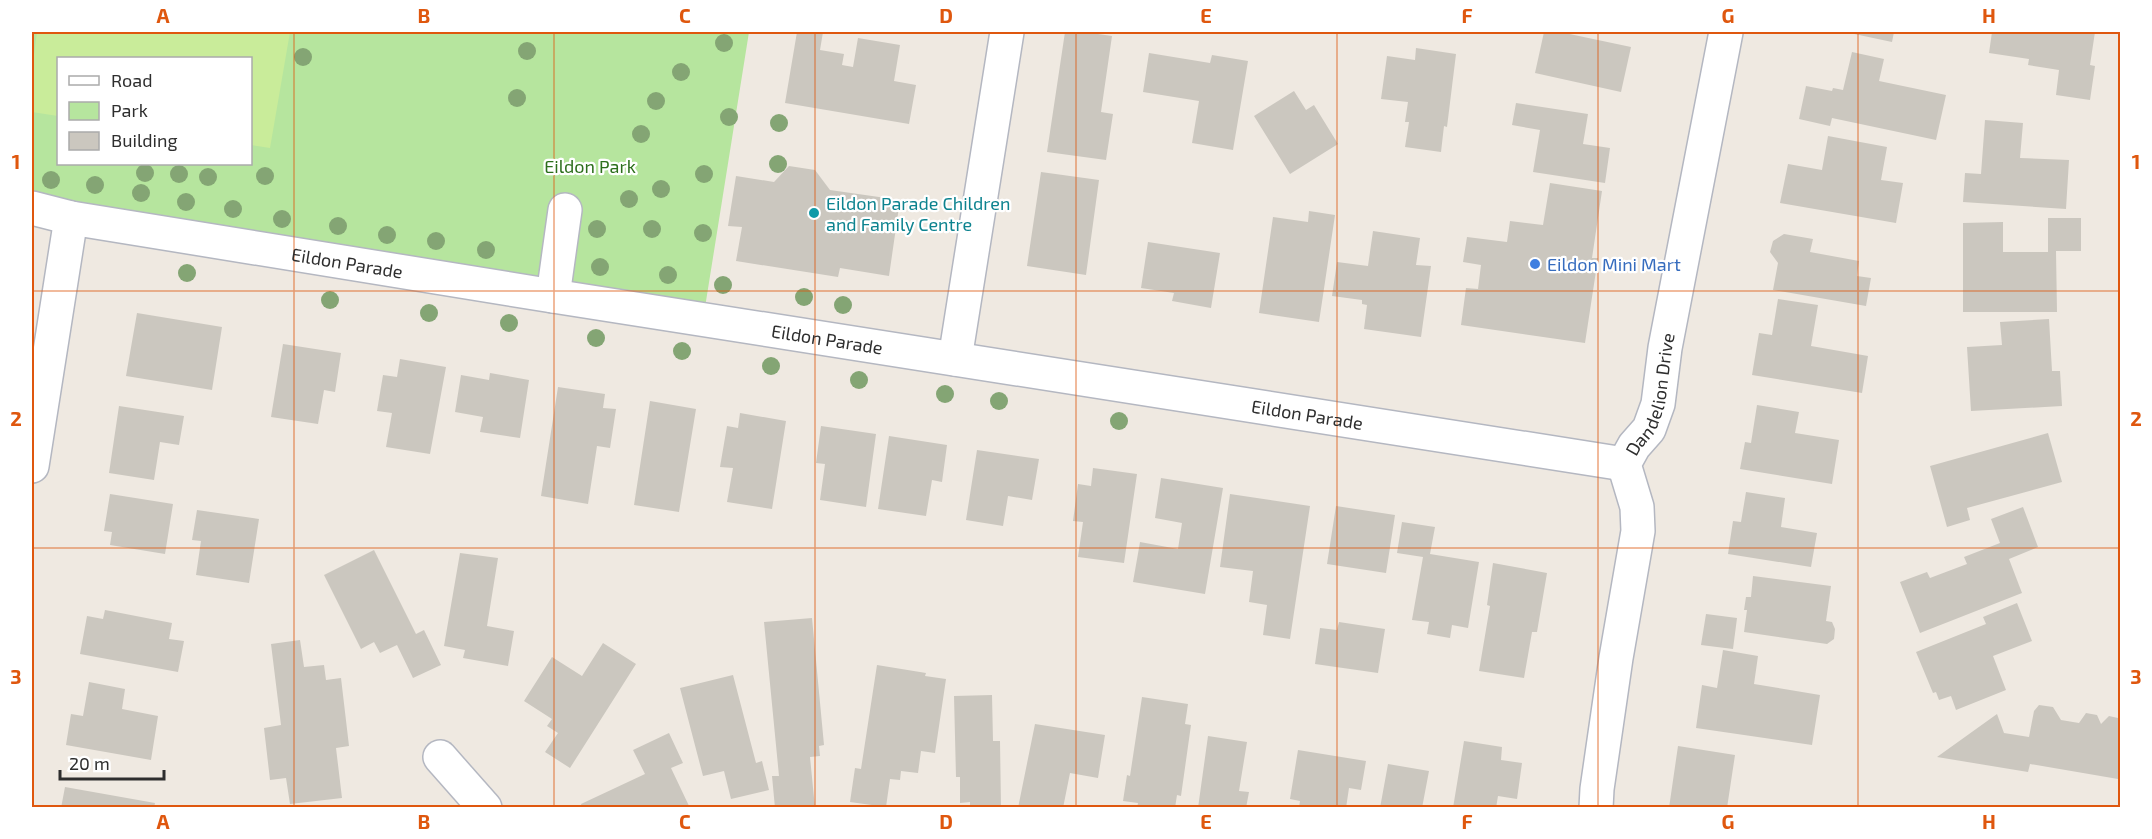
<svg xmlns="http://www.w3.org/2000/svg" width="2152" height="839" font-family="'Exo 2',sans-serif">
<rect width="100%" height="100%" fill="#efe9e1"/>
<path fill="#b6e59e" fill-rule="evenodd" d="M32,32H749L703,320L32,208ZM58,58H250V164H58Z"/>
<path fill="#c9ec9a" d="M37,32H290L270,148L251,145L250,58H58V116L32,112V70Z"/>
<path fill="#cbc7bf" d="M797,32H823L820,50L844,54L842,65L853,67L858,38L900,45L894,81L916,85L909,124L785,103Z
M1065,32H1084L1112,36L1101,112L1113,114L1106,160L1047,152Z
M1544,32H1560L1631,47L1621,92L1535,73Z
M1845,32H1894L1892,42Z
M1992,32H2095L2090,65L2095,66L2090,100L2056,95L2059,70L2028,65L2029,59L1989,53Z
M1416,48L1456,54L1447,127L1444,126L1441,152L1405,147L1409,122H1405L1408,102L1381,99L1387,56L1415,60Z
M1852,52L1884,59L1879,81L1946,95L1936,140L1832,118L1830,126L1799,119L1806,86L1832,91L1833,88L1843,90Z
M1149,53L1210,63L1212,55L1248,61L1233,150L1192,143L1199,101L1143,92Z
M1294,91L1306,110L1314,105L1338,144L1290,174L1254,116Z
M1516,103L1588,114L1583,144L1610,148L1605,183L1533,172L1540,130L1512,125Z
M1985,120L2023,123L2020,158L2069,160L2066,209L1963,202L1965,173L1981,174Z
M1828,136L1887,147L1881,180L1903,183L1896,223L1780,203L1788,164L1822,170Z
M789,166L815,170L830,190L900,200L889,276L840,268L838,277L736,261L742,227L728,226L736,176L774,182Z
M1041,172L1099,180L1086,275L1027,266Z
M1550,183L1602,191L1592,258H1598L1585,343L1461,325L1466,288L1478,289L1481,265L1463,262L1467,237L1507,242L1510,221L1543,225Z
M1309,211L1335,215L1319,322L1259,313L1273,217L1308,222Z
M2048,218H2081V251H2056L2057,312H1963V223L2003,222V252H2048Z
M1373,231L1420,238L1416,265L1431,266L1421,337L1364,329L1367,305L1362,304V300L1332,296L1337,262L1368,266Z
M1784,234L1813,239L1810,252L1859,261L1857,276L1871,278L1866,306L1773,290L1778,263L1770,252L1773,241Z
M1148,242L1220,253L1211,308L1172,301L1174,293L1141,288Z
M1778,299L1818,305L1811,346L1868,356L1862,393L1752,375L1759,333L1772,335Z
M137,313L222,327L212,390L126,376Z
M2049,319L2052,371H2060L2062,406L1971,411L1967,347L2002,345L2000,322Z
M283,344L341,353L335,392L324,390L318,424L271,417Z
M400,359L446,367L430,454L386,447L392,413L377,411L383,375L397,377Z
M490,373L529,380L520,438L480,432L483,417L455,412L461,375L489,380Z
M558,387L605,394L603,408L616,409L610,448L597,446L588,504L541,496Z
M650,401L696,409L679,512L634,505Z
M1757,405L1799,412L1795,433L1839,440L1832,484L1740,469L1745,442L1751,443Z
M119,406L184,416L179,445L160,442L154,480L109,473Z
M740,413L786,421L772,509L727,502L733,468L720,467L727,426L738,428Z
M821,426L876,434L866,507L820,500L825,464L816,463Z
M2048,433L2062,482L1967,508L1970,520L1947,527L1930,466Z
M889,436L947,445L942,482L932,480L926,516L878,509Z
M977,450L1039,459L1032,500L1008,496L1003,526L966,520Z
M1093,468L1137,474L1124,563L1078,557L1083,522L1073,521L1078,484L1091,486Z
M1161,478L1223,488L1205,594L1133,582L1140,542L1178,549L1182,523L1155,518Z
M1746,492L1785,498L1781,527L1817,533L1811,567L1728,554L1733,521L1741,522Z
M110,494L173,504L165,554L110,545L112,532L104,531Z
M1230,494L1310,506L1290,639L1263,635L1267,605L1249,602L1253,571L1220,567Z
M1336,506L1395,515L1386,573L1327,564Z
M2023,507L2038,547L2009,559L2022,593L1920,633L1900,582L1927,572L1930,578L1967,564L1964,557L2000,543L1991,519Z
M197,510L259,519L249,583L196,575L201,541L192,540Z
M1402,522L1435,527L1430,554L1479,562L1468,628L1452,625L1450,638L1427,634L1429,622L1412,620L1423,557L1397,553Z
M374,550L416,634L424,630L441,665L413,678L397,645L380,653L374,642L361,649L324,575Z
M460,553L498,558L487,626L514,631L508,666L463,658L465,650L444,646Z
M1493,563L1547,573L1537,632H1532L1524,678L1479,671L1490,606L1487,605Z
M1753,576L1831,586L1826,621L1832,622L1835,629L1834,639L1827,644L1744,632L1747,610H1744L1746,597H1751Z
M2017,603L2032,641L1993,656L2006,690L1956,710L1951,696L1939,700L1936,692L1933,693L1916,652L1986,624L1983,617Z
M105,610L172,623L169,639L184,641L178,672L80,654L87,616L103,619Z
M1706,614L1737,618L1733,649L1701,645Z
M812,618L824,745L819,746L820,756L810,757L815,808H775L772,776H779L764,622Z
M1339,622L1385,629L1378,673L1315,664L1320,628L1337,630Z
M300,640L304,667L324,665L326,680L341,678L349,746L336,748L342,798L290,804L286,778L270,780L264,728L281,725L271,644Z
M603,643L636,664L570,768L545,752L558,733L547,726L552,719L524,701L552,657L582,676Z
M1723,650L1758,656L1754,684L1820,695L1812,745L1696,728L1702,685L1717,688Z
M877,665L926,673L925,676L946,679L935,753L921,751L918,773L901,771L900,780L890,779L886,807L850,802L855,768L861,769Z
M733,675L756,763L762,761L769,790L731,799L724,771L703,776L680,688Z
M89,682L125,689L122,709L158,716L151,760L66,745L71,714L83,716Z
M992,695L993,741H1000L1001,808H970V802L960,803V777H956L954,696Z
M1142,697L1188,704L1185,724L1191,725L1181,796L1177,795L1175,808H1137L1138,803L1123,801L1127,775L1130,776Z
M2039,705L2053,707L2061,720L2079,723L2086,713L2097,715L2101,724L2109,716L2118,718L2120,721V761L2118,779L2030,764L2028,772L1937,757L1997,714L2004,733L2029,737L2034,711Z
M1035,724L1105,735L1098,778L1070,773L1063,808H1018Z
M669,733L683,763L671,768L690,808H582L581,804L645,774L633,750Z
M1208,736L1247,742L1239,791L1249,792L1246,808H1198Z
M1464,741L1502,747L1501,760L1522,763L1517,799L1498,796L1496,808H1453Z
M1678,746L1735,755L1727,808H1669Z
M1298,750L1366,761L1361,790L1349,788L1346,808H1299L1300,801L1290,799Z
M1388,764L1429,771L1422,808H1380Z
M65,787L155,803L154,808H61Z"/>
<g fill="none" stroke-linecap="round" stroke-linejoin="round">
<g stroke="#b4b7c1" stroke-width="36">
<g id="minor">
<path id="s1" d="M32,208L71,218L553,296L1624,464"/>
<path d="M553,296L565,210"/>
<path d="M955,359L1007,32"/>
<path d="M32,466L71,218"/>
<path d="M440,757L485,808"/>
<path id="s2" d="M1596,808L1597,789L1616,658L1638,531L1637,507L1624,464L1634,446L1649,429L1658,404L1665,348L1726,32"/>
</g>
</g>
<use href="#minor" stroke="#fff" stroke-width="33"/>
</g>
<g fill="#84a574">
<circle cx="724" cy="43" r="9"/>
<circle cx="527" cy="51" r="9"/>
<circle cx="303" cy="57" r="9"/>
<circle cx="681" cy="72" r="9"/>
<circle cx="517" cy="98" r="9"/>
<circle cx="656" cy="101" r="9"/>
<circle cx="729" cy="117" r="9"/>
<circle cx="779" cy="123" r="9"/>
<circle cx="641" cy="134" r="9"/>
<circle cx="778" cy="164" r="9"/>
<circle cx="145" cy="173" r="9"/>
<circle cx="179" cy="174" r="9"/>
<circle cx="704" cy="174" r="9"/>
<circle cx="265" cy="176" r="9"/>
<circle cx="208" cy="177" r="9"/>
<circle cx="51" cy="180" r="9"/>
<circle cx="95" cy="185" r="9"/>
<circle cx="661" cy="189" r="9"/>
<circle cx="141" cy="193" r="9"/>
<circle cx="629" cy="199" r="9"/>
<circle cx="186" cy="202" r="9"/>
<circle cx="233" cy="209" r="9"/>
<circle cx="282" cy="219" r="9"/>
<circle cx="338" cy="226" r="9"/>
<circle cx="597" cy="229" r="9"/>
<circle cx="652" cy="229" r="9"/>
<circle cx="703" cy="233" r="9"/>
<circle cx="387" cy="235" r="9"/>
<circle cx="436" cy="241" r="9"/>
<circle cx="486" cy="250" r="9"/>
<circle cx="600" cy="267" r="9"/>
<circle cx="187" cy="273" r="9"/>
<circle cx="668" cy="275" r="9"/>
<circle cx="723" cy="285" r="9"/>
<circle cx="804" cy="297" r="9"/>
<circle cx="330" cy="300" r="9"/>
<circle cx="843" cy="305" r="9"/>
<circle cx="429" cy="313" r="9"/>
<circle cx="509" cy="323" r="9"/>
<circle cx="596" cy="338" r="9"/>
<circle cx="682" cy="351" r="9"/>
<circle cx="771" cy="366" r="9"/>
<circle cx="859" cy="380" r="9"/>
<circle cx="945" cy="394" r="9"/>
<circle cx="999" cy="401" r="9"/>
<circle cx="1119" cy="421" r="9"/>
</g>
<path fill="none" stroke="#df570e" stroke-width="1.5" stroke-opacity="0.55" d="M294,32V808M554,32V808M815,32V808M1076,32V808M1337,32V808M1598,32V808M1858,32V808M32,291H2120M32,548H2120"/>
<circle fill="#0f9aa8" stroke="#fff" stroke-width="2" cx="814" cy="213" r="6"/>
<circle fill="#3f7fe0" stroke="#fff" stroke-width="2" cx="1535" cy="264" r="6"/>
<g text-anchor="middle" dominant-baseline="central" stroke-width="4.5" stroke-linejoin="round" paint-order="stroke">
<g font-size="18" fill="#2c6e1b" stroke="#fff">
<text x="590" y="166">Eildon Park</text>
</g>
<g font-size="18" fill="#0d838f" stroke="#fff" text-anchor="start">
<text x="826" y="203">Eildon Parade Children<tspan x="826" dy="21">and Family Centre</tspan></text>
</g>
<g font-size="18" fill="#2e2e2e" stroke="#fff">
<text stroke="none"><textPath href="#s1" startOffset="320">Eildon Parade</textPath></text>
<text stroke="none"><textPath href="#s1" startOffset="806">Eildon Parade</textPath></text>
<text stroke="none"><textPath href="#s2" startOffset="426">Dandelion Drive</textPath></text>
<text stroke="none"><textPath href="#s1" startOffset="1292">Eildon Parade</textPath></text>
</g>
<g font-size="18" fill="#366cbe" stroke="#fff" text-anchor="start">
<text x="1547" y="264">Eildon Mini Mart</text>
</g>
</g>
<rect width="2152" height="839" fill="none" stroke="#ffffff" stroke-width="66"/>
<rect x="57" y="57" width="195" height="108" fill="#ffffff" stroke="#ababab" stroke-width="1.5"/>
<rect x="69" y="76" width="30" height="9" fill="#ffffff" stroke="#ababab" stroke-width="1.5"/>
<text x="111" y="87" font-size="18" fill="#2e2e2e">Road</text>
<rect x="69" y="102" width="30" height="18" fill="#b6e59e" stroke="#ababab" stroke-width="1.5"/>
<text x="111" y="117" font-size="18" fill="#2e2e2e">Park</text>
<rect x="69" y="132" width="30" height="18" fill="#cbc7bf" stroke="#ababab" stroke-width="1.5"/>
<text x="111" y="147" font-size="18" fill="#2e2e2e">Building</text>
<path d="M60 770v9h104v-9" fill="none" stroke="#2e2e2e" stroke-width="3"/>
<text x="69" y="770" font-size="18" fill="#2e2e2e" stroke="#ffffff" stroke-width="4.5" paint-order="stroke">20 m</text>
<rect x="33" y="33" width="2086" height="773" fill="none" stroke="#df570e" stroke-width="2"/>
<g font-size="20" text-anchor="middle" font-weight="bold" fill="#df570e">
<text x="163" y="23">A</text>
<text x="424" y="23">B</text>
<text x="685" y="23">C</text>
<text x="946" y="23">D</text>
<text x="1206" y="23">E</text>
<text x="1467" y="23">F</text>
<text x="1728" y="23">G</text>
<text x="1989" y="23">H</text>
<text x="16" y="169">1</text>
<text x="2136" y="169">1</text>
<text x="16" y="426">2</text>
<text x="2136" y="426">2</text>
<text x="16" y="684">3</text>
<text x="2136" y="684">3</text>
<text x="163" y="829">A</text>
<text x="424" y="829">B</text>
<text x="685" y="829">C</text>
<text x="946" y="829">D</text>
<text x="1206" y="829">E</text>
<text x="1467" y="829">F</text>
<text x="1728" y="829">G</text>
<text x="1989" y="829">H</text>
</g>
</svg>
